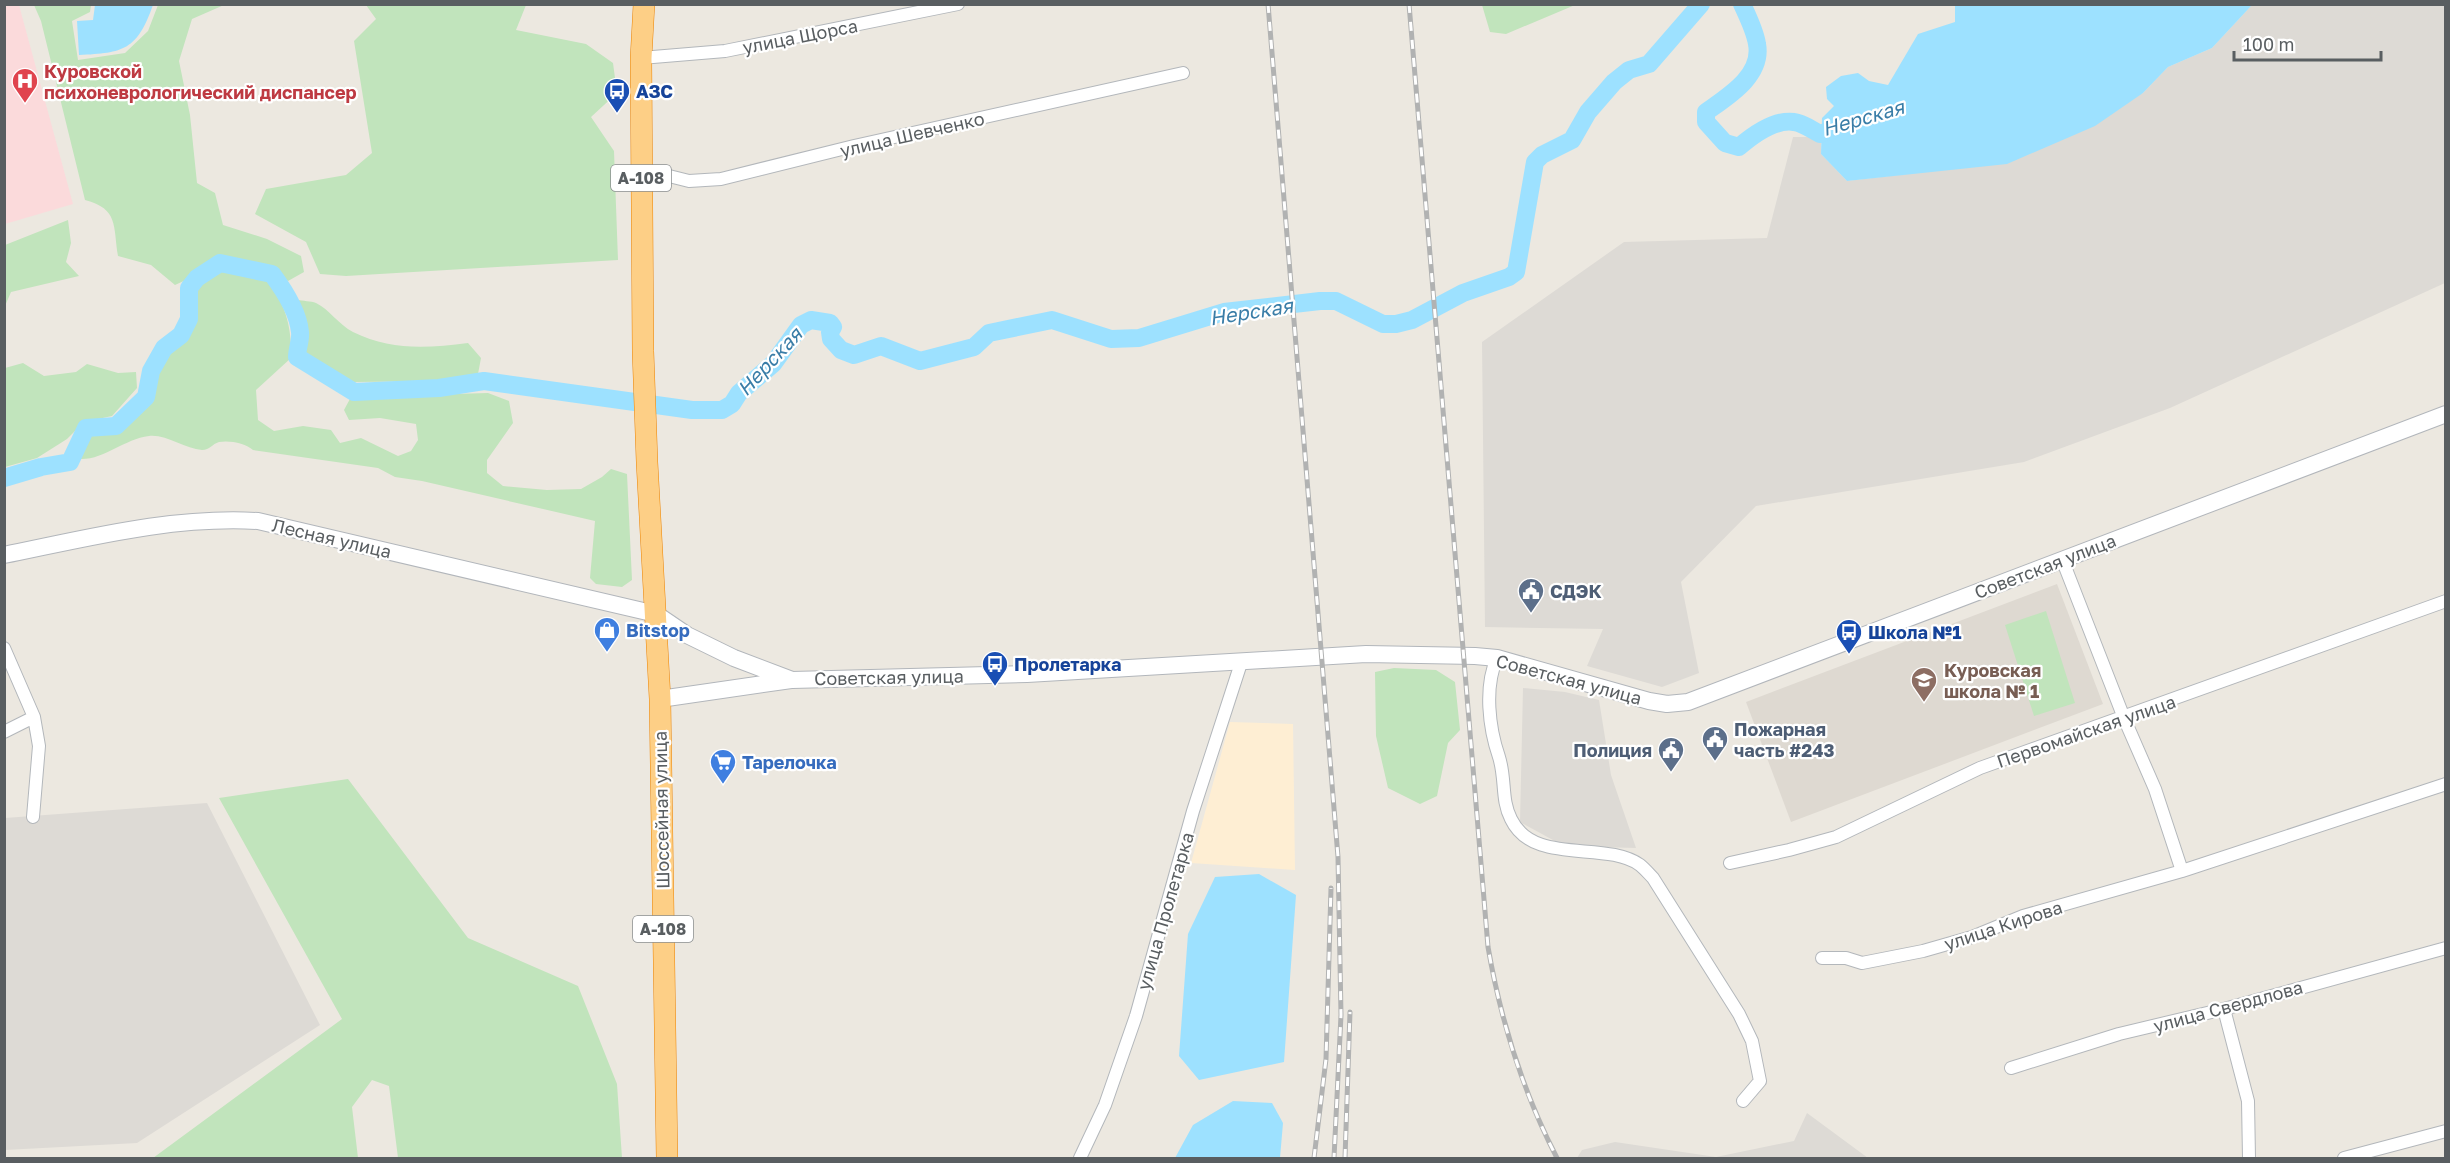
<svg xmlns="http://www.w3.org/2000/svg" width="2450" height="1163" font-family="'Golos Text',sans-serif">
<rect width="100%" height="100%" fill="#ece8e0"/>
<path fill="#feeed3" d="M1230,722L1293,724L1295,870L1191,863Z"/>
<path fill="#dddad5" d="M2252,5H2445V283L2170,408L2024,462L1756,506L1681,582L1699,673L1662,687L1587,666L1603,629L1485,627L1482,342L1624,242L1767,238L1793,137H1821V154L1847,181L1923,172L2143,93L2168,67L2212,48Z
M1523,688L1565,692L1599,700L1611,775L1636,848L1564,846L1520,822Z
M207,803L320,1025L137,1143L5,1150V818Z
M1807,1113L1868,1158H1577L1582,1150L1615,1142L1716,1157L1794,1141Z"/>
<path fill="#ded9d1" d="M2057,584L2103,704L1791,822L1746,702Z"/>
<path fill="#fbdadb" d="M5,4L19,5L73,204L5,224Z"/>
<path fill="#c1e4bc" d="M34,5H91L90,12L72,21L78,60L125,53L148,31L158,5H224L192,19L179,61L190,115L197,183L215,193L223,225L267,239L301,256L304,272L288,281L273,270L214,258L188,279L175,285L151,265L118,256C113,226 119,209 85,200L41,21Z
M366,5H526L516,30L586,44L613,63L617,93L591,117L614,151L618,260L346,276L320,274L306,242L255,214L266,189L346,175L372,153L354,41L376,19Z
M1482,5V4L1575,5L1506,34L1490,32Z
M68,220L71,243L66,262L79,276L11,292L5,306V245Z
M222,269L269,278C285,308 292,324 291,358L256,390L258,420L274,431L303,426L331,430L340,443L361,438L398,456L411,451L418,440L416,424L380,418L349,420L344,410L351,397L488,393L509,401L513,423L487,460V473L503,486L547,490L581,489L602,477L611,469L627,474L632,580L622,587L596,584L590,578L595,521L422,481L395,477L378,468L253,450C246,443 229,440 219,442C212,444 210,450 202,450C185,449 166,434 149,436C124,439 104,460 80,459L85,442L92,433L119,431L149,400L155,372L169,353L184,340L191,327L196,306V289Z
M297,300C303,301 311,301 316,303C329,309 339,325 353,332C391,351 428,348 468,343L481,358L478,374L444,381L354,382L310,360L302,352L307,335Z
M23,363L44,376L76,372L87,364L118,373L136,372L137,388L112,416L84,422L67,439L37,458L5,467V368Z
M2046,611L2075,703L2034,716L2005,625Z
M1394,668L1436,670L1455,682L1460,730L1448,743L1437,796L1420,804L1388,788L1376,736L1375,672Z
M348,779L468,938L578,986L617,1084L622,1158H398L389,1086L372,1080L352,1107L358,1158H153L342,1019L219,798Z"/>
<path fill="#9de1ff" d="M95,5V4L153,5C137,50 124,53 79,55L77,21L93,20Z
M1955,5V4L2252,5L2212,48L2168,67L2143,93L2095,126L2007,164L1847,181L1821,154L1822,118L1834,106L1827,99L1826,87L1841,76L1858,73L1869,81L1888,85L1918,34L1955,22Z
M1259,874L1296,895L1284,1062L1199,1080L1179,1056L1188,934L1215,877Z
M1233,1101L1272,1103L1283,1123L1280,1158H1175L1193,1125Z"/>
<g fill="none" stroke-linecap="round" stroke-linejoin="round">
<path stroke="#9de1ff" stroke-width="18" d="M1742,4C1748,17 1755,31 1757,44C1763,76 1727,97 1706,112V122L1725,143L1739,147C1753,135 1775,119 1794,122C1803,123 1812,130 1820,134L1843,126
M4,478L41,467L70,462L86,428L116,426L146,397L151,371L164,348L181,335L189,319V288L197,278L220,263L272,274C284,290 298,311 300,332C301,340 297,349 297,357L354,392L439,388L484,381L692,410H722L732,404L739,393L773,364L801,325L811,320L830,323L833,327L830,332L831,339L841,350L854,355L881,346L920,361L974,347L989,333L1052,320L1111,339L1139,338L1224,312L1320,301H1336L1383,324H1396L1412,320L1463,293L1509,277L1516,272L1535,162L1542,155L1572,140L1588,112L1614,82L1629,70L1649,64L1701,4"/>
<g stroke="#b3b7bb" stroke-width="14">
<path id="street" d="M641,58L725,51L958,4
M641,169L689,181L721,179L854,146L1183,73
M2062,559L2124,718L2155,789L2182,871
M4,648L34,717L39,746L33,817
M1497,658C1484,687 1489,728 1499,757C1506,779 1501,800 1511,819C1533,866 1605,840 1640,865C1645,869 1649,874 1653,878L1739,1014L1752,1041L1760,1081L1743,1101
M4,732L34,717
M1730,863L1789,850L1836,837L1980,768L2446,601
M1822,958H1846L1862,963L1923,951L1972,937L2023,916L2182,871L2446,784
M2224,1009L2248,1101L2249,1158
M2011,1068L2119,1034L2224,1009L2446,948
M1080,1158L1105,1105L1136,1016L1193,811L1242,660
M2344,1158L2446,1131"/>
</g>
<g stroke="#b2b6bb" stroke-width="18">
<path id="secondary" d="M4,555C88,538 172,516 258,521L656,614L687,635L734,658L792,680L1027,674L1366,654L1475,656L1497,658L1649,701L1667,704L1688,702L2446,414
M660,699L791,680"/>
</g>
<g stroke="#ec8300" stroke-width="22">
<path id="highway" d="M644,4L641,58L643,351L647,462L660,699L667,1158"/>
</g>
<use href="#street" stroke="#fff" stroke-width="12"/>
<use href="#secondary" stroke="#fff" stroke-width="16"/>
<use href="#highway" stroke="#fdcf86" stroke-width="21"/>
<g stroke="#b1b2b2" stroke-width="5">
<path id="rail" d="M1268,4L1338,857L1341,1015L1334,1158
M1409,4L1488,947C1501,1022 1522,1090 1557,1158
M1314,1158L1326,1059L1331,888
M1345,1158L1350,1012"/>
</g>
<use href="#rail" stroke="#fff" stroke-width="3" stroke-dasharray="9" stroke-linecap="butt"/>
</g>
<defs>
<g id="hospital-pin" transform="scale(1.35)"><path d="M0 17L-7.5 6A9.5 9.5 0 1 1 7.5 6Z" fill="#e0444e" stroke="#fff"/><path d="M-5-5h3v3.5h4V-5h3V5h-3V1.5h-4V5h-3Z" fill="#fff"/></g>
<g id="bus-pin" transform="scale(1.35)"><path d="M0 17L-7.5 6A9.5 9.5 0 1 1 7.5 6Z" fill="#1a4fb4" stroke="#fff"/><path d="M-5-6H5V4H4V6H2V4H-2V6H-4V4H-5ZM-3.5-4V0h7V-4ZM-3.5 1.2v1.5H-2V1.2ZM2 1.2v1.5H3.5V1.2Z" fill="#fff"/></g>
<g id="civic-pin" transform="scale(1.35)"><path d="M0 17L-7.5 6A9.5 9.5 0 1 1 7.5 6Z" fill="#5c6f8a" stroke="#fff"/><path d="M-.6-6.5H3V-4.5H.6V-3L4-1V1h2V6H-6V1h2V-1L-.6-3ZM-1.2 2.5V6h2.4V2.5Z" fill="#fff"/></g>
<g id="shop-pin" transform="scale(1.35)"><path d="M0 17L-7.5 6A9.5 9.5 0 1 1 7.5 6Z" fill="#3f7fe0" stroke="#fff"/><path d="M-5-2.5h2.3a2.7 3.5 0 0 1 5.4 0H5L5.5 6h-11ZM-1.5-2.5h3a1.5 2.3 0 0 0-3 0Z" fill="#fff"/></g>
<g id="school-pin" transform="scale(1.35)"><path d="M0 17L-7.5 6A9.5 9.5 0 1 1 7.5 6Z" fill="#8d6e63" stroke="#fff"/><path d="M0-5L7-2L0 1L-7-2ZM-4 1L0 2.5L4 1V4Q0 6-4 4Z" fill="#fff"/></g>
<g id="supermarket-pin" transform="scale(1.35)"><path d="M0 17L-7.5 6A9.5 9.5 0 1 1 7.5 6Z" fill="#3f7fe0" stroke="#fff"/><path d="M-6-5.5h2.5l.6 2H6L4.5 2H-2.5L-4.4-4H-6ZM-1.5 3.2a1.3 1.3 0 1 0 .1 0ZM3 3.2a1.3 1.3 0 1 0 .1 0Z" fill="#fff"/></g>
</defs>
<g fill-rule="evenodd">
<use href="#hospital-pin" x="25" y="81"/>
<use href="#bus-pin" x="617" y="91"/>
<use href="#civic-pin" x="1531" y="591"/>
<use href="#shop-pin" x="607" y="630"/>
<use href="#bus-pin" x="1849" y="632"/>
<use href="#bus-pin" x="995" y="664"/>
<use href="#school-pin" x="1924" y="680"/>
<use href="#civic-pin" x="1715" y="739"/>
<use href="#civic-pin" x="1671" y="750"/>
<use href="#supermarket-pin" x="723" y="762"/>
</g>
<g text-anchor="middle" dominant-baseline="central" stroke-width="4.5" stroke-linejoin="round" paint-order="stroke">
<g fill="#fff" stroke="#8b8e90" stroke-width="1.5">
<rect x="611" y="165" width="60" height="26" rx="4.5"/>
<rect x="633" y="916" width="60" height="26" rx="4.5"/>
</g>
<g font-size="16" font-weight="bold" fill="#595e61">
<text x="641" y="178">А-108</text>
<text x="663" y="929">А-108</text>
</g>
<g font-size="18" fill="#595e61" stroke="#fff">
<text transform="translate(800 36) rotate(-11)">улица Щорса</text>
<text transform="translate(912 134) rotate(-13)">улица Шевченко</text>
<text transform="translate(332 538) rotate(13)">Лесная улица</text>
<text transform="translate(2045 566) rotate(-21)">Советская улица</text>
<text transform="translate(889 677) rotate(-1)">Советская улица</text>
<text transform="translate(1569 679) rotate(15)">Советская улица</text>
<text transform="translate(2086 731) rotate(-19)">Первомайская улица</text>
<text transform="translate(661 810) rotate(-91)">Шоссейная улица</text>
<text transform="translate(1165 911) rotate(-74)">улица Пролетарка</text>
<text transform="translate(2003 925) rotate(-18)">улица Кирова</text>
<text transform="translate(2228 1006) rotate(-15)">улица Свердлова</text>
</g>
<g font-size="18" font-weight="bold" fill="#be3a42" stroke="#fff" text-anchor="start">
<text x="44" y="71">Куровской<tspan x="44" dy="21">психоневрологический диспансер</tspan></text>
</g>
<g font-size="18" font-weight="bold" fill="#164399" stroke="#fff" text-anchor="start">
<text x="636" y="91">АЗС</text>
<text x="1868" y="632">Школа №1</text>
<text x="1014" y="664">Пролетарка</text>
</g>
<g font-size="18" font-weight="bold" fill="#4e5e75" stroke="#fff" text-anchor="start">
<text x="1550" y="591">СДЭК</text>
<text x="1734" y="729">Пожарная<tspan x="1734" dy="21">часть #243</tspan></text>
<text x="1652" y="750" text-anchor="end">Полиция</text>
</g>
<g font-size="18" font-weight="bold" fill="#366cbe" stroke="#fff" text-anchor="start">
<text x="626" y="630">Bitstop</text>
<text x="742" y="762">Тарелочка</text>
</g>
<g font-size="18" font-weight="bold" fill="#785e54" stroke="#fff" text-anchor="start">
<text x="1944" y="670">Куровская<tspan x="1944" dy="21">школа № 1</tspan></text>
</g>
<g font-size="20" font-style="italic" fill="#397da7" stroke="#fff">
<text transform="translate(1863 117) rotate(-16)">Нерская</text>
<text transform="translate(1251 311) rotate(-9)">Нерская</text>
<text transform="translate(769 361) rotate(-47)">Нерская</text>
</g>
</g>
<rect width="2450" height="1163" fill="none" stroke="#595e61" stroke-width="12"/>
<path d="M2234 51v9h147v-9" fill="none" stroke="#595e61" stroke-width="3"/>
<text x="2243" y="51" font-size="18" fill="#595e61" stroke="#ffffff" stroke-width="4.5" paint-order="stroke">100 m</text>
</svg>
